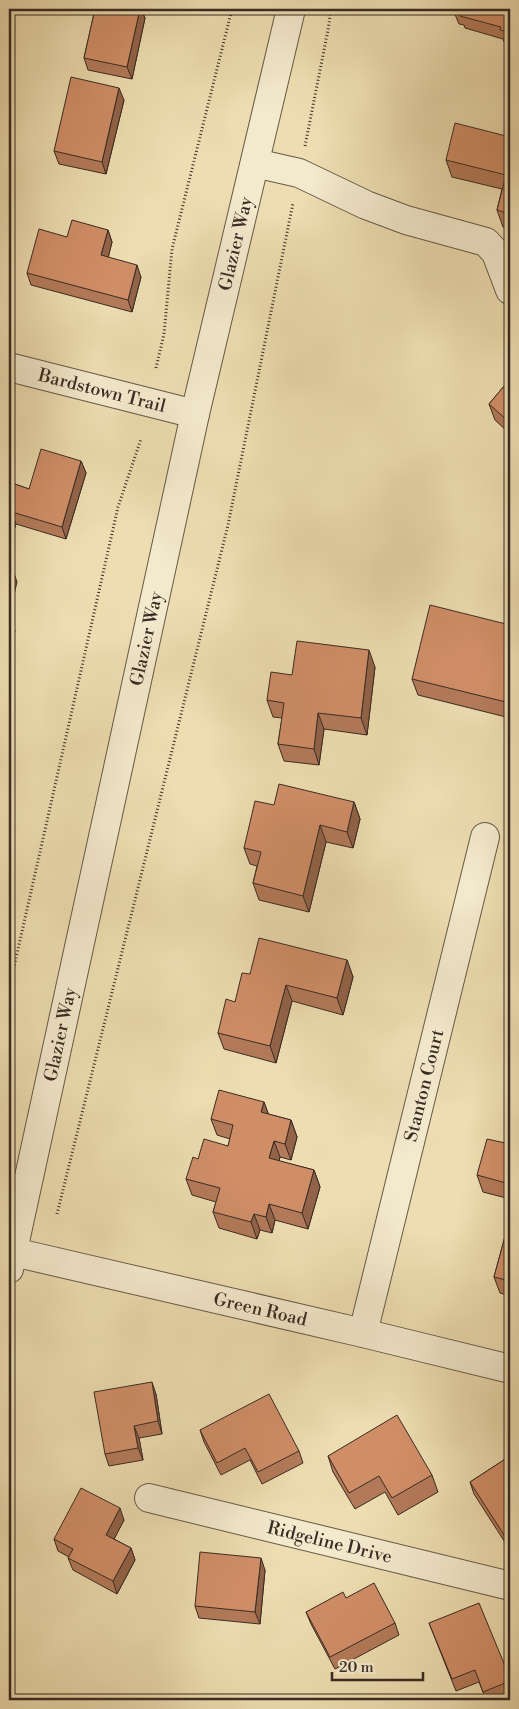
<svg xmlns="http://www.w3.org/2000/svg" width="519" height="1709" font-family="'Libre Bodoni',serif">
<rect width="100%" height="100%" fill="#edddb0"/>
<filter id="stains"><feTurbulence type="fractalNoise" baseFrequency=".004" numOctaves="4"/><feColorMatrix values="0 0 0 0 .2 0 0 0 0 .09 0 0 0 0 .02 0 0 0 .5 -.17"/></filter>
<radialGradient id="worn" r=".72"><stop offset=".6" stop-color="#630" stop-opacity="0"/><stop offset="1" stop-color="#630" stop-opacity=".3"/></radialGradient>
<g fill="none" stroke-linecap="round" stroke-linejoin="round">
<g stroke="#665848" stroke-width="30">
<g id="minor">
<path d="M255,163L299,173L366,205L406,220L486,242L496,253L510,290"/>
<path id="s1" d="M9,367L195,414"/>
<path id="s2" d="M9,1251L363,1333L510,1369"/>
<path id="s3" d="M9,1269L195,414L291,9"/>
<path id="s4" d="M363,1333L485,837"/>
<path id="s5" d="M149,1498L510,1586"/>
</g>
</g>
<path stroke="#392b25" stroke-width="3" stroke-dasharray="1 2.5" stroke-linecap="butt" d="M305,146L328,30L331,9
M156,368L164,334L172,249L232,9
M9,989L118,507L141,439
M57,1214L228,525L293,203"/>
<use href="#minor" stroke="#f3e9cc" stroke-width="28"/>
</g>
<path fill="#b37a59" stroke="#392b25" d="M95,9H141L145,18L132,79L88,70L84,58Z
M510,9V43L504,42L503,39L465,28L464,25L459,24L454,12Z
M124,100L106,174L59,164L54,151Z
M510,137V228L503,227L497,210L502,189L452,177L446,160Z
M108,230L112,242L108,257L141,277L132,312L31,285L27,273L67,237Z
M510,379V434L495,420L489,404Z
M81,461L86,473L66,539L16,524L14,530L9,528V482L29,489Z
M510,625V718L418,695L412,679Z
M375,667L367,735L324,729L319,765L284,761L278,744L282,718L273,717L267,700L292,675Z
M354,802L360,819L353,848L326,842L309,912L259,900L253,883L257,866L250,864L244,848L274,805Z
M347,960L353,977L343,1015L292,1001L276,1063L224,1049L218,1033L250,974Z
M510,1085V1111L506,1101Z
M264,1102L268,1114L291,1120L297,1137L291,1160L280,1157L279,1161L314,1170L320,1187L308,1229L275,1220L272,1233L260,1230L257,1239L219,1228L213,1212L216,1202L192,1195L186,1179L198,1159L228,1146L230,1139L217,1135L211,1119Z
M510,1144V1199L483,1192L477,1175Z
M510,1218V1296L500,1293L494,1277Z
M156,1394L162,1434L139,1438L143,1460L109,1466L105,1454Z
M200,1430L299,1451L303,1463L262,1484L250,1460L221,1475L204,1442Z
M328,1456L432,1475L438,1492L398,1515L385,1492L355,1509L333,1472Z
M510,1456V1546L508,1547L474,1494L470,1482Z
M124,1520L114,1539L131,1548L135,1560L117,1594L73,1570L68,1558L69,1557L58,1551L54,1539Z
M265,1570L260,1624L199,1618L195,1606Z
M346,1598L395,1623L399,1635L335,1669L311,1624L306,1612Z
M429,1623L510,1678V1695L497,1700H486L479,1682L456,1691Z"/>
<path fill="#926348" stroke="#392b25" d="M140,9H141L145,18L132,79L127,67Z
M119,88L124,100L106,174L102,162Z
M108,230L112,242L106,267L101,255Z
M137,265L141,277L132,312L128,300Z
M81,461L86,473L66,539L62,527Z
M12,512L16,524L14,530L10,518Z
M13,570L17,582L9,616V586Z
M11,619L15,631L9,656V626Z
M369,650L375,667L367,735L361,718Z
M318,713L324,729L319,765L314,749Z
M354,802L360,819L353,848L347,832Z
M320,825L326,842L309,912L303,896Z
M347,960L353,977L343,1015L337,998Z
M286,985L292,1001L276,1063L270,1046Z
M264,1102L270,1118L261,1112Z
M291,1120L297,1137L291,1160L285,1144Z
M274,1141L280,1157L275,1175L269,1158Z
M314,1170L320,1187L308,1229L302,1213Z
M269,1204L275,1220L272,1233L266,1217Z
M254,1214L260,1230L257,1239L251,1222Z
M152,1382L156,1394L162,1434L158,1421Z
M134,1426L139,1438L143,1460L138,1448Z
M120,1508L124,1520L110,1547L106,1535Z
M510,1531V1546L508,1547L504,1535Z
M131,1548L135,1560L117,1594L113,1581Z
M261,1558L265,1570L260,1624L255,1612Z"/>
<path fill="#d08e67" stroke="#392b25" d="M95,9H140L127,67L84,58Z
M455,9H510V32L500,30L501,27L460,16L461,14L454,12Z
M71,77L119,88L102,162L54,151Z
M455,123L510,137V214L497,210L506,175L446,160Z
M72,220L108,230L101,255L137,265L128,300L27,273L39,229L67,237Z
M510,379V423L489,404Z
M41,449L81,461L62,527L12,512L10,518H9V482L29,489Z
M9,569L13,570L9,586Z
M430,605L510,625V703L412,679Z
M297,641L369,650L361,718L318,713L314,749L278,744L284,703L267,700L271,672L292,675Z
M279,784L354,802L347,832L320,825L303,896L253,883L261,852L244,848L255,801L274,805Z
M259,938L347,960L337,998L286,985L270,1046L218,1033L226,999L235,1002L242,973L250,974Z
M510,1085V1102L506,1101Z
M219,1090L264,1102L261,1112L291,1120L285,1144L274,1141L269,1158L314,1170L302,1213L269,1204L266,1217L254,1214L251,1222L213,1212L220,1188L186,1179L193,1157L198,1159L204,1139L228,1146L233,1125L211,1119Z
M487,1139L510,1144V1184L477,1175Z
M510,1218V1281L494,1277Z
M152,1382L158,1421L134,1426L138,1448L105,1454L94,1392Z
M269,1394L299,1451L258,1472L245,1448L217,1463L200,1430Z
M397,1415L432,1475L392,1498L379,1476L349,1493L328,1456Z
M510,1456V1531L504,1535L470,1482Z
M81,1488L120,1508L106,1535L131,1548L113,1581L68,1558L73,1549L54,1539Z
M200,1552L261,1558L255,1612L195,1606Z
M374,1583L395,1623L330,1657L306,1612L343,1592L346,1598Z
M479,1603L510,1678V1681L483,1692L475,1670L452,1679L429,1623Z"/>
<g text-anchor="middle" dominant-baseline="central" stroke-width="4" stroke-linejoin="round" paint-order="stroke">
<g font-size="18" fill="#392b25" stroke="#f3e9cc">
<text stroke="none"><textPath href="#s3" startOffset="1050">Glazier Way</textPath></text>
<text stroke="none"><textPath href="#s1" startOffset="96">Bardstown Trail</textPath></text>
<text stroke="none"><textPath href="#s3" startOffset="645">Glazier Way</textPath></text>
<text stroke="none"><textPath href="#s3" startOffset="240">Glazier Way</textPath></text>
<text stroke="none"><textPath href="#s4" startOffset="255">Stanton Court</textPath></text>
<text stroke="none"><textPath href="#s2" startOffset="258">Green Road</textPath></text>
<text stroke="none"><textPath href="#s5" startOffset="186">Ridgeline Drive</textPath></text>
</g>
</g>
<rect width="519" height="1709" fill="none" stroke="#edddb0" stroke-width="30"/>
<rect x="10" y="10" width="499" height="1689" fill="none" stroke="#392b25" stroke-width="2.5"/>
<rect x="15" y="15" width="489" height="1679" fill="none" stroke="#392b25"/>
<path d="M332 1672v8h91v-8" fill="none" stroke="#392b25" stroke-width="2.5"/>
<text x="339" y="1672" font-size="15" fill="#392b25" stroke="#f3e9cc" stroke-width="4" paint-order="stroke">20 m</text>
<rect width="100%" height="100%" filter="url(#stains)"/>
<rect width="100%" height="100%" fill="url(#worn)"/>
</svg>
